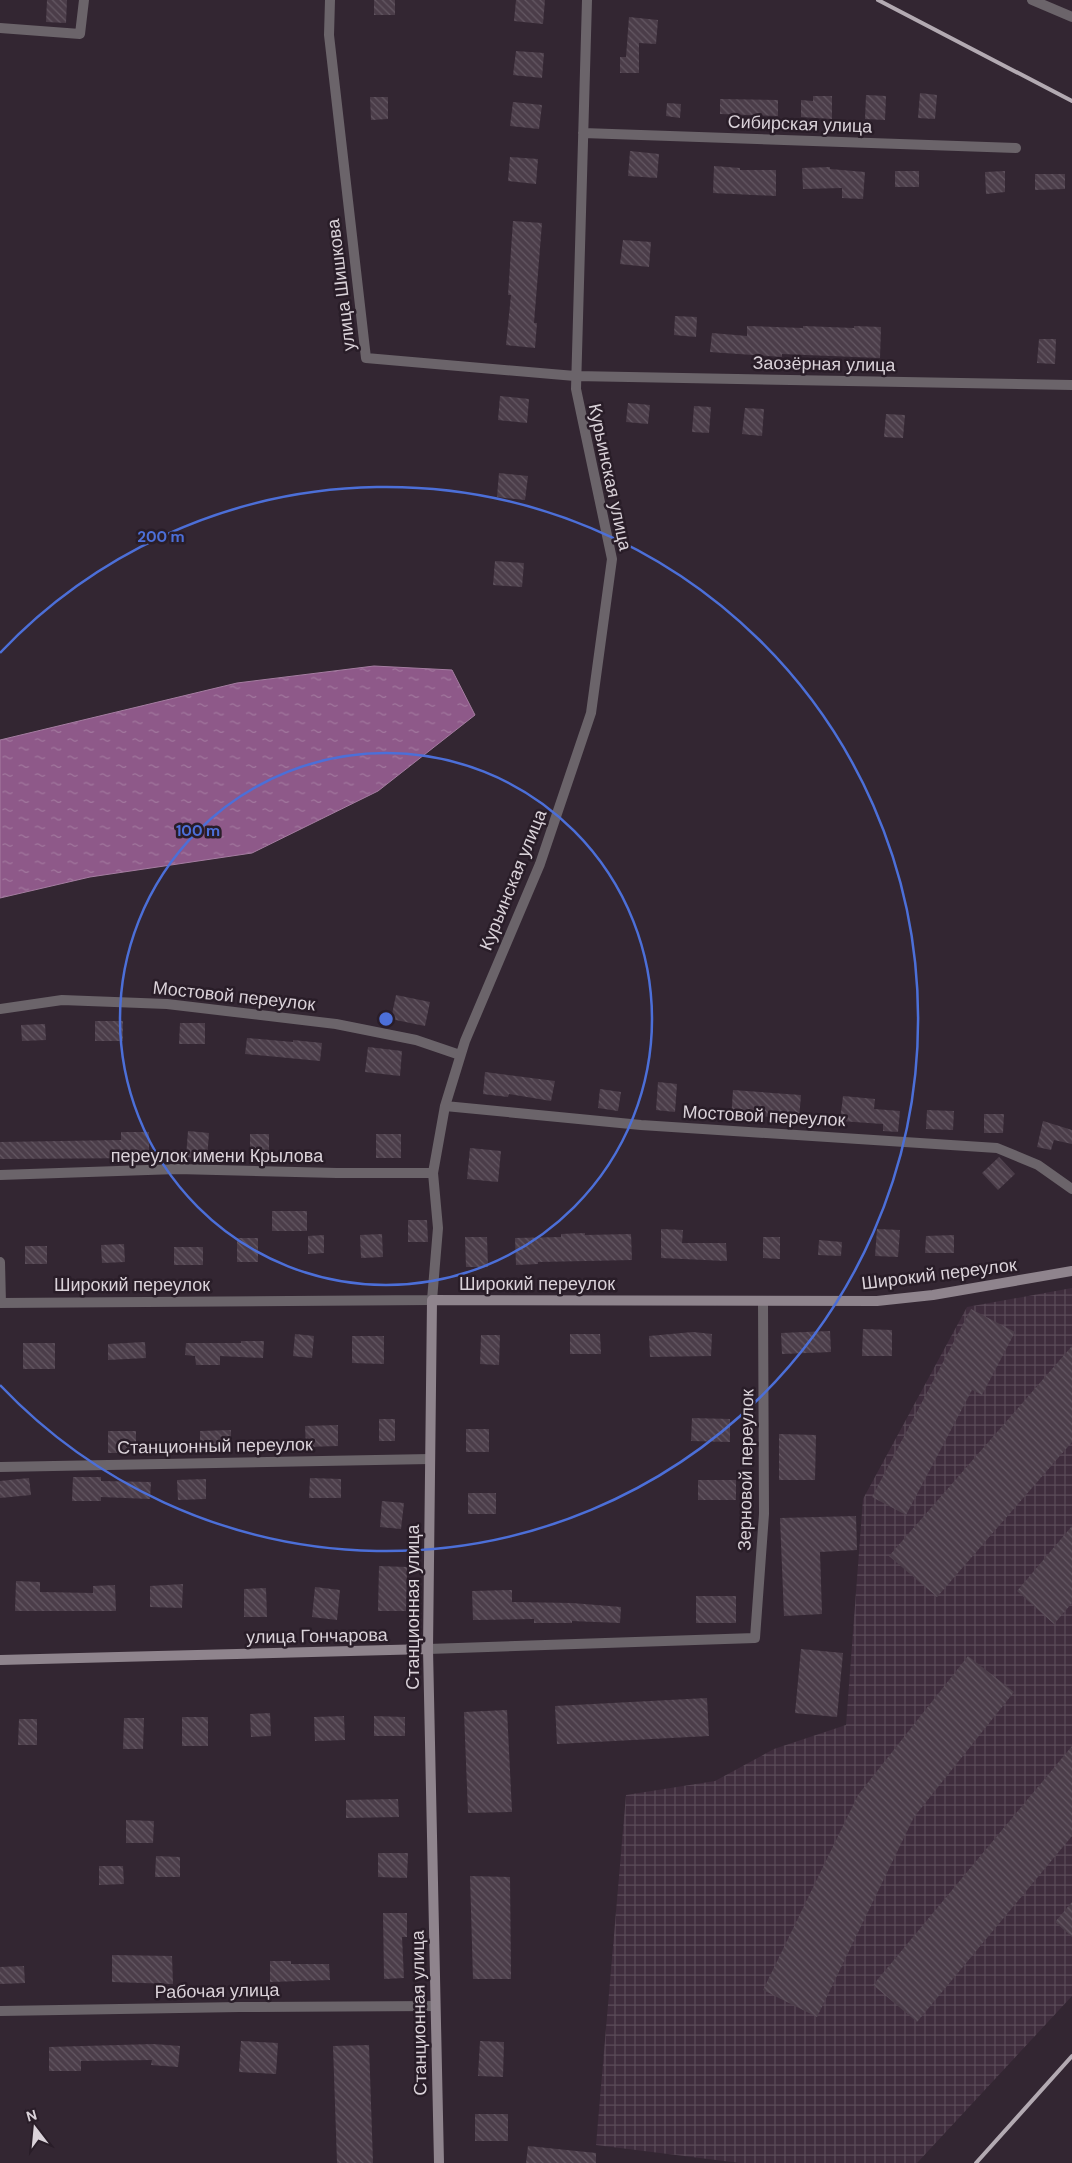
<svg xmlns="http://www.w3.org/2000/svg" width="1072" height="2163" font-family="'DM Sans',sans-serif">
<defs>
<pattern id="industrial-grid" width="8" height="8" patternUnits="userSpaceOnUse" patternTransform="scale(1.25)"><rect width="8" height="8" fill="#3f2d3d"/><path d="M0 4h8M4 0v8" fill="none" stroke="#5a4b58"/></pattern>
<pattern id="water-ripples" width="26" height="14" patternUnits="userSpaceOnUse" patternTransform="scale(1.25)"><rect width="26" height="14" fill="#8e5989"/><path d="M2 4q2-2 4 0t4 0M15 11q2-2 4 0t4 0" fill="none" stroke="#a2789e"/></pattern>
<pattern id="building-back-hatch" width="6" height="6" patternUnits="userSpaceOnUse" patternTransform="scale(1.25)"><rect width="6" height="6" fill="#4b3d49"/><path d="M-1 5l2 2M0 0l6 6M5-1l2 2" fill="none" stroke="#645863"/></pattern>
</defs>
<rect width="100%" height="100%" fill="#332632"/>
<path fill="url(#industrial-grid)" d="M1072,1288V1996L917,2163H740L596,2145L626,1795L715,1781L774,1749L846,1725L863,1499L967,1307Z"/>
<path fill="url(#water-ripples)" stroke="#a57da1" d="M374,666L452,670L475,715L378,791L252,853L90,877L0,898V740L237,683Z"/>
<path fill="url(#building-back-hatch)" d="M47,0H67L66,23L46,22Z
M374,0H395V15H374Z
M516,0H545L543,24L514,21Z
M629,17L658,20L656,44L639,43V73H620V57H626Z
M516,51L544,53L542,78L513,75Z
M920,93L937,95L935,119L918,118Z
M866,95L886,96L885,120L865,119Z
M813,96H832V119L801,117V100L813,101Z
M370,97H388V119L371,120Z
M720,99L778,100V116L720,114Z
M513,102L542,105L539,129L510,126Z
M667,103L681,104L680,118L666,116Z
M630,151L659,154L657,178L628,176Z
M510,157L538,159L536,184L508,181Z
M714,166L740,168V170H776V196L713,193Z
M830,167V169L865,172L863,199L842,198V188L803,189L802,168Z
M895,171H919V187H895Z
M1005,171V192L986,194L985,172Z
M1035,174H1065V189L1035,190Z
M513,221L542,223L534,323H537L535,348L506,345L511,295H508Z
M623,240L651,242L649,267L620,264Z
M675,316L697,317L696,337L674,335Z
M747,326L803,328V326L854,328V326L881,327L880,358L782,354V357L710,352L712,333L747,336Z
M1039,339H1056L1055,364L1037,363Z
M500,396L529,399L527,423L498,420Z
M628,403L650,405L648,424L626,422Z
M694,406L711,407L709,433L692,432Z
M745,408L764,409L762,436L742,434Z
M886,414L905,415L903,438L884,437Z
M499,473L528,476L525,500L497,497Z
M495,561L524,563L522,587L493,585Z
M396,995L430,1002L425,1026L391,1019Z
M95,1021H123V1041H95Z
M180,1023H205V1044H179Z
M45,1024L46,1040L22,1041L21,1025Z
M247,1038L293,1042V1040L322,1043L320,1061L245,1054Z
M368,1047L402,1051L400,1076L365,1072Z
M485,1072L555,1081L551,1101L509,1094L508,1097L483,1094Z
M658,1082L677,1084L675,1112L656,1110Z
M600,1089L621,1092L618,1111L598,1108Z
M733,1090L801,1095L799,1119L757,1116L756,1122L731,1120Z
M843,1096L875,1099L874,1109L900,1111L898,1132L883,1131V1124L840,1121Z
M927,1110L954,1111L953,1130L926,1129Z
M984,1114H1004L1003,1133H984Z
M1043,1121L1072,1130V1144L1054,1140L1051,1150L1037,1147Z
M188,1131L209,1133L207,1159L186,1157Z
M121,1132H149V1158L0,1159V1142L121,1140Z
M250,1134H269V1162H250Z
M376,1134H401V1158H376Z
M470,1148L501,1151L498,1182L467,1179Z
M999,1157L1015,1174L998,1190L982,1173Z
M272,1211H307V1231H272Z
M408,1220H427L428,1242H408Z
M661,1229L683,1230L682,1243H726L727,1261L661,1258Z
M877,1229L900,1230L898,1257L875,1256Z
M585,1233V1235L631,1234L632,1260L538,1262V1264L516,1265L515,1238L561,1237V1234Z
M382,1234L383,1257L361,1258L360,1235Z
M324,1235V1253L308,1254V1236Z
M954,1235V1253H925L926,1236Z
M465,1237H487L488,1267H466Z
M763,1237H780V1259L763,1258Z
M237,1238H258V1262H237Z
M819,1240L842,1242L841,1256L818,1255Z
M124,1244L125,1262L102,1263L101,1245Z
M25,1246H47V1264H25Z
M174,1247H203V1265H174Z
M971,1309L1015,1332L982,1395L972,1390L906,1515L872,1497Z
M863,1329L892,1330V1356H862Z
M830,1331L831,1352L782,1354L781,1333Z
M693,1332L712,1334L711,1356L650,1357L649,1336Z
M295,1334L314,1336L312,1358L293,1356Z
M570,1334H600L601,1354H570Z
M481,1335H500L499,1365L480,1364Z
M352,1336H384V1364L352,1363Z
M241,1341H264L263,1358L220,1356V1365H196L195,1356L185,1355L186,1343H241Z
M145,1342L146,1358L108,1360V1344Z
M23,1343H55V1369H23Z
M1072,1346V1442L937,1597L889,1556Z
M692,1418L730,1419V1442L691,1441Z
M379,1419H395V1441H379Z
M338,1425V1446L306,1447L305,1426Z
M466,1429H489V1452H466Z
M231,1430V1450L200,1451V1431Z
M108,1431H136V1453H108Z
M779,1434L816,1435L815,1480H779Z
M73,1477H101V1481L151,1482L150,1499L101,1497V1501H72Z
M29,1478L31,1495L0,1498V1481Z
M310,1478L341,1479V1498H309Z
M206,1479V1499L178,1500L177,1480Z
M698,1480H736V1500H698Z
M468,1493H496V1514H468Z
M382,1501L404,1503L401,1529L380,1527Z
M856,1516L857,1550L820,1552L822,1614L784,1616L780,1518Z
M1072,1526V1603L1054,1624L1017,1591Z
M379,1566L407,1567L406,1611H378Z
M16,1581L40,1582V1592L93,1593V1586L115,1585L116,1611H15Z
M183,1584L182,1608L150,1607V1586Z
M315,1587L340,1590L337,1620L312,1617Z
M266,1588L267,1617H244V1589Z
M512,1590V1602L572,1603L621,1607L620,1623L572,1621V1623H534V1619L473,1620L472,1591Z
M696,1596H736V1623H696Z
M801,1649L843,1653L837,1717L795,1713Z
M968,1656L1014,1692L914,1817L817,2017L763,1990L858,1795Z
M707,1698L709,1736L557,1744L555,1706Z
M507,1710L512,1812L468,1813L464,1712Z
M270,1713L271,1736L251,1737L250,1714Z
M344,1716L345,1740L315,1741L314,1717Z
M374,1716L405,1717V1736H374Z
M182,1717H208V1746H182Z
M124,1718H144L143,1749H123Z
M19,1719H37V1745H18Z
M1072,1746V1836L917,2022L873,1985Z
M398,1799L399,1817L346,1818V1800Z
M126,1820L154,1821L153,1843H126Z
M378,1853H408L407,1878L378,1877Z
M156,1856L180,1857V1877H155Z
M99,1866H123L124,1884L99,1885Z
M470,1876L510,1877L511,1979H473Z
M1072,1902V1937L1055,1922Z
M383,1913H407V1937H402L404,1978L384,1979Z
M112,1955L172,1956L173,1984L112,1982Z
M270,1961H291V1964H329L330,1980L270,1982Z
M24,1966L25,1983L0,1984V1967Z
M241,2041L278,2043L276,2074L239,2072Z
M480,2041L504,2042L503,2077L478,2076Z
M153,2044L180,2046L178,2067L151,2065L152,2060L81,2061V2071H49V2047Z
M369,2045L373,2163H337L333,2046Z
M475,2114H508V2141H475Z
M528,2146L596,2153V2163H526Z"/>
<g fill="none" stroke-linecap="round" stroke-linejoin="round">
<path stroke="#6b646a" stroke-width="10" d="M0,1262L1,1303"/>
<path stroke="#6b646a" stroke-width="10" d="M330,0L329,35L366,358L575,376L1072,385
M1032,0L1072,17
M0,28L80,34L84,0
M583,133L1016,148
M0,1009L62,1000L167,1004L336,1024L416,1040L460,1055
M445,1106L641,1125L997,1148L1038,1165L1072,1189
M0,1175L177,1169L337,1173H433
M0,1303L432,1300L438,1228L433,1173L445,1106L465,1041L540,864L591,713L612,559L576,389L587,0
M0,1467L430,1459
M428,1649L755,1638L764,1514L763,1302
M0,2011L240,2007L435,2006"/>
<path stroke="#8f848d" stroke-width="10" d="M0,1660L428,1649
M439,2163L428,1649L432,1300L877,1301L933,1295L1072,1271"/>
<path stroke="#b3aab2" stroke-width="4" d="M878,0L1072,101
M976,2163L1072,2056"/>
</g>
<g fill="none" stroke="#4c6fd8" stroke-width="2.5">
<circle cx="386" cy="1019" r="266"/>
<path d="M0 653A532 532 0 1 1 0 1385"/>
</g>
<g text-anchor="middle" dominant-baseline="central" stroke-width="5" stroke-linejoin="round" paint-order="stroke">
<g font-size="18" fill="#dad2d9" stroke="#291d28">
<text transform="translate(800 124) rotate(2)">Сибирская улица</text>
<text transform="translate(341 285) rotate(-97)">улица Шишкова</text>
<text transform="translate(824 364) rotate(1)">Заозёрная улица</text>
<text transform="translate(610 477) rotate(78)">Курьинская улица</text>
<text transform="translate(513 880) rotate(-68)">Курьинская улица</text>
<text transform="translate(234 996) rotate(6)">Мостовой переулок</text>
<text transform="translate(764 1116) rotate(3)">Мостовой переулок</text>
<text x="217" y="1156">переулок имени Крылова</text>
<text transform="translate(939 1274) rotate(-7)">Широкий переулок</text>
<text x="537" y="1284">Широкий переулок</text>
<text x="132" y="1285">Широкий переулок</text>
<text transform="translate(215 1446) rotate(-1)">Станционный переулок</text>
<text transform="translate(746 1470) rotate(-89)">Зерновой переулок</text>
<text transform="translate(413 1607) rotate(-90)">Станционная улица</text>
<text transform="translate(317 1636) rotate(-1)">улица Гончарова</text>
<text transform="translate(217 1991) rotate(-1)">Рабочая улица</text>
<text transform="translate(419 2013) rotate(-91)">Станционная улица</text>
</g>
</g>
<circle cx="386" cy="1019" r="8" fill="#4c6fd8" stroke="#291d28" stroke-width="2.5"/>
<g font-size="15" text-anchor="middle" font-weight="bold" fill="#4c6fd8" stroke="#291d28" stroke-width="5" stroke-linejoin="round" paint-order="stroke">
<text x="161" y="542">200 m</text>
<text x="198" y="836">100 m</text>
</g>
<g transform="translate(35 2128) rotate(344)" stroke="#291d28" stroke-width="4" paint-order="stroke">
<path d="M0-4L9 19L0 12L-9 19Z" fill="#dad2d9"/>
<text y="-8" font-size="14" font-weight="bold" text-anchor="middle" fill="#dad2d9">N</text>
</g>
</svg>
